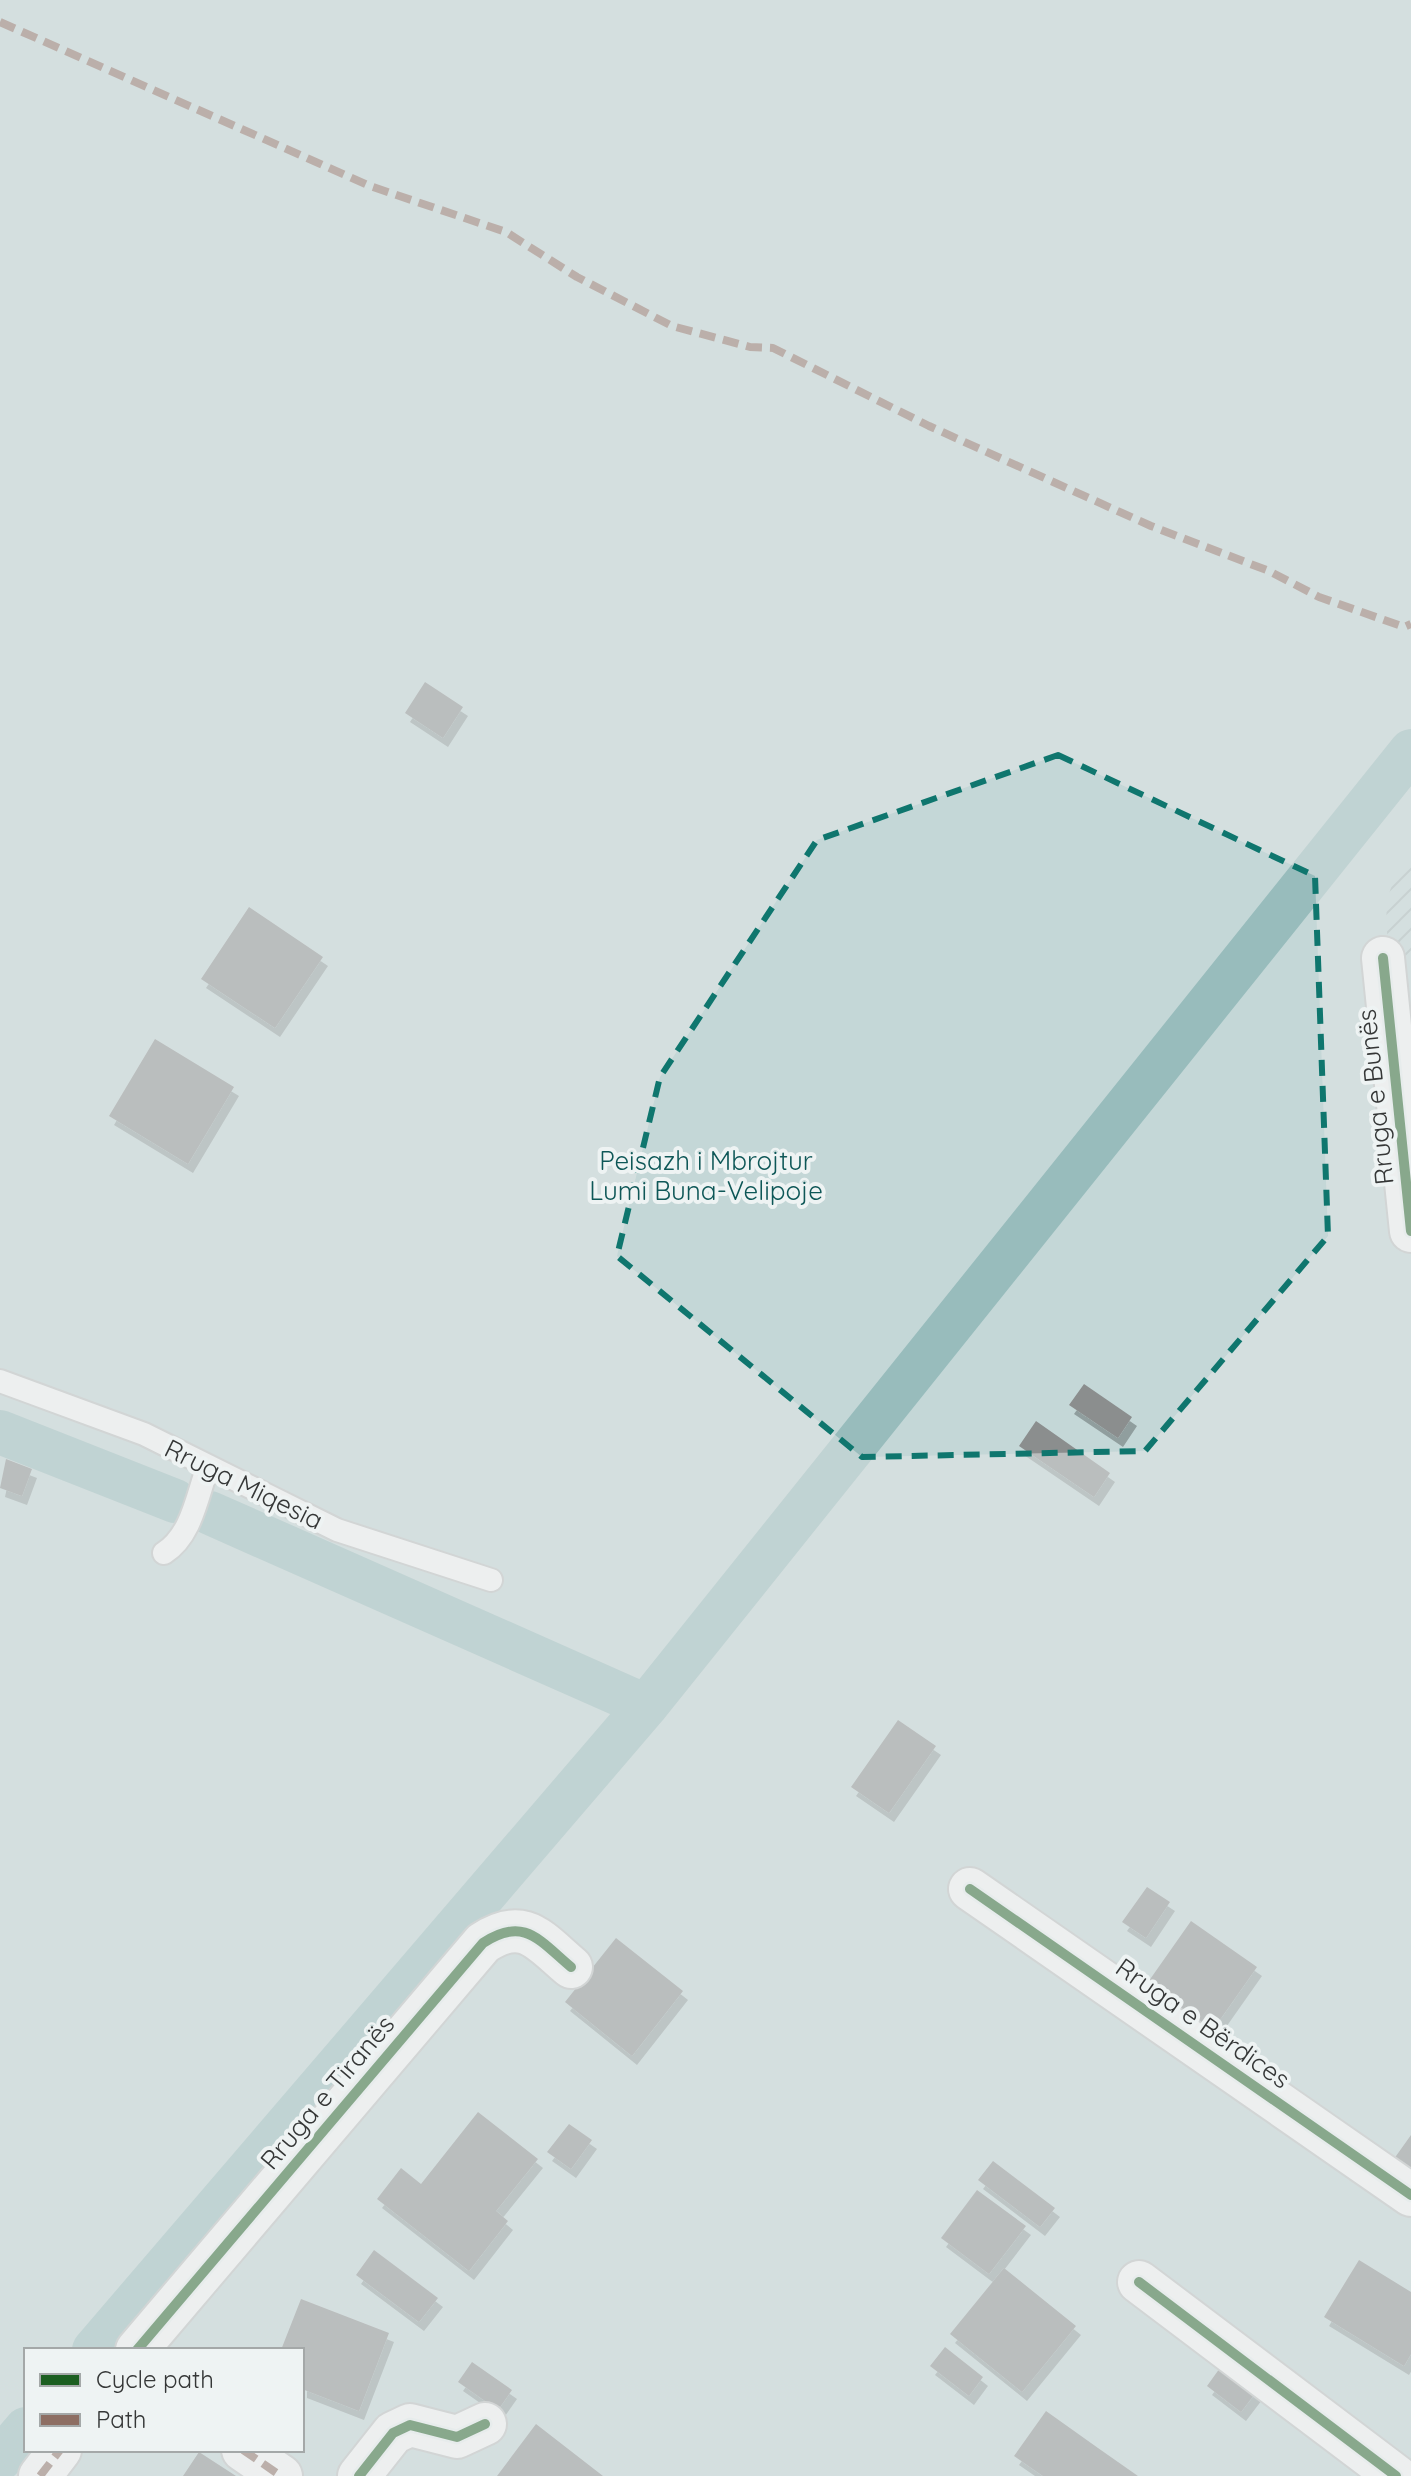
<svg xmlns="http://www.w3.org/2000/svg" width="1411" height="2476" font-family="Quicksand,sans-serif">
<defs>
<pattern id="garden-furrows" width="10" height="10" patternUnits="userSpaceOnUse" patternTransform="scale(2)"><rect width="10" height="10" fill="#c4d7d7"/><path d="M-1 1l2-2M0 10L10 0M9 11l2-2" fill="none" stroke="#a9b9b9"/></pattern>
<filter id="shadow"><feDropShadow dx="5" dy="9" stdDeviation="0" flood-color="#0004"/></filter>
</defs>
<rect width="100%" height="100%" fill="#e1e5e5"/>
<path fill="#c4d7d7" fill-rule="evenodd" d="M0,0H1411V2476H0ZM26,2350H302V2450H26Z"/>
<path fill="url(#garden-furrows)" d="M1411,855V958L1389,953C1385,910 1382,890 1411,855Z"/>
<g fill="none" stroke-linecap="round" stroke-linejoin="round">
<path stroke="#98bcbc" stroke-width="44" d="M0,1432L175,1501
M210,1513L646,1706
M94,2350L646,1706L1411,751
M0,2459L26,2429"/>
</g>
<path fill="#8b8e8e" filter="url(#shadow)" d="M425,682L463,707L443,738L405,713Z
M249,907L323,957L275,1028L201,979Z
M155,1039L234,1087L188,1164L109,1116Z
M1084,1384L1132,1417L1118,1438L1069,1405Z
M1036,1421L1110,1473L1094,1497L1019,1446Z
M6,1459L32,1469L22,1496L0,1488Z
M898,1720L936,1746L889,1813L851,1787Z
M1147,1887L1170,1902L1146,1938L1122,1922Z
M1191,1921L1257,1967L1212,2031L1146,1985Z
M616,1938L683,1991L632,2056L565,2002Z
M478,2112L538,2159L496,2211L508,2221L469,2271L377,2199L401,2168L421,2184Z
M569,2124L592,2140L571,2169L547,2152Z
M1411,2135V2177L1391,2163Z
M993,2161L1055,2208L1040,2227L978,2180Z
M977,2190L1026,2226L989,2274L941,2238Z
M374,2250L438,2298L419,2322L356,2275Z
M1359,2260L1411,2292V2354L1404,2366L1324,2317Z
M1004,2268L1076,2326L1022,2392L950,2334Z
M301,2299L389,2333L359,2411L302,2389V2350H281Z
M945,2347L983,2377L969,2396L930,2366Z
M1225,2361L1260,2387L1241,2412L1207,2386Z
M472,2362L512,2390L498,2410L458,2382Z
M1046,2411L1098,2448L1138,2476H1043L1014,2456Z
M536,2424L603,2476H497Z
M199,2452L236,2476H183Z"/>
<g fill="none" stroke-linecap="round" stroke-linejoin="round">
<g stroke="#bec1c1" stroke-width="26">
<path id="service" d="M0,1381L144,1434L337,1530L491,1580
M164,1553C192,1535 197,1496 208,1466"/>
</g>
<g stroke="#bec1c1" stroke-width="46">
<path id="minor" d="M1383,958L1411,1231
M970,1889L1411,2195
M1139,2282L1396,2476
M137,2350L483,1943C524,1916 539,1940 571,1967
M243,2450L281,2476
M40,2476L60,2450
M359,2476L393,2433L410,2425L457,2437L485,2424"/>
</g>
<use href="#service" stroke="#fafbfb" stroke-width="22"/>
<use href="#minor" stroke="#fafbfb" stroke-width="42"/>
<path stroke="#8d6e63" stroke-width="8" stroke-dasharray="16 8" stroke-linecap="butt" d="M0,22L370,186L506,232L577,277L672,326L750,347L773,348L929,426L1151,526L1269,571L1319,597L1404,627L1411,624
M243,2450L281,2476
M40,2476L60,2450"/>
<g stroke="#eef3f3" stroke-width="15">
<path id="cycleway" d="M1383,958L1411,1231
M970,1889L1411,2195
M1139,2282L1396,2476
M137,2350L483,1943C524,1916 539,1940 571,1967
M359,2476L393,2433L410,2425L457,2437L485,2424"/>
</g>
<use href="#cycleway" stroke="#1b5e20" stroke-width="10"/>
</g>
<path d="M0 0H1411V2476H0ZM1058,755L1315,876L1328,1236L1145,1451L862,1457L617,1256L660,1077L817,840Z" fill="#e1e5e5" fill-opacity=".55" fill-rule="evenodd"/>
<path fill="none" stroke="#0f766e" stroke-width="6" stroke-dasharray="16 10" stroke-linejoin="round" d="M1058,755L1315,876L1328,1236L1145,1451L862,1457L617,1256L660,1077L817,840Z"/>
<g text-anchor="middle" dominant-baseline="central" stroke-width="8" stroke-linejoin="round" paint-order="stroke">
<g font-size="26" fill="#353737" stroke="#eef3f3">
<text transform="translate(1375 1097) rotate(-96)">Rruga e Bunës</text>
<text transform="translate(244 1484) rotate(26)">Rruga Miqesia</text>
<text transform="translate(1203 2023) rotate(35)">Rruga e Bërdices</text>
<text transform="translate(327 2092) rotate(-50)">Rruga e Tiranës</text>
</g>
<g font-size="26" fill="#0e5757" stroke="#eef3f3">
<text x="706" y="1160">Peisazh i Mbrojtur<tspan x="706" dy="30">Lumi Buna-Velipoje</tspan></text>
</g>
</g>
<rect x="24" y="2348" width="280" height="104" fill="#eef3f3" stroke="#a4a8a8" stroke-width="2"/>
<rect x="40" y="2374" width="40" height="12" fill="#1b5e20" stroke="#a4a8a8" stroke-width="2"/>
<text x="96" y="2388" font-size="24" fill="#353737">Cycle path</text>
<rect x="40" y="2414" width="40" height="12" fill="#8d6e63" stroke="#a4a8a8" stroke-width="2"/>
<text x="96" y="2428" font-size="24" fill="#353737">Path</text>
</svg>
